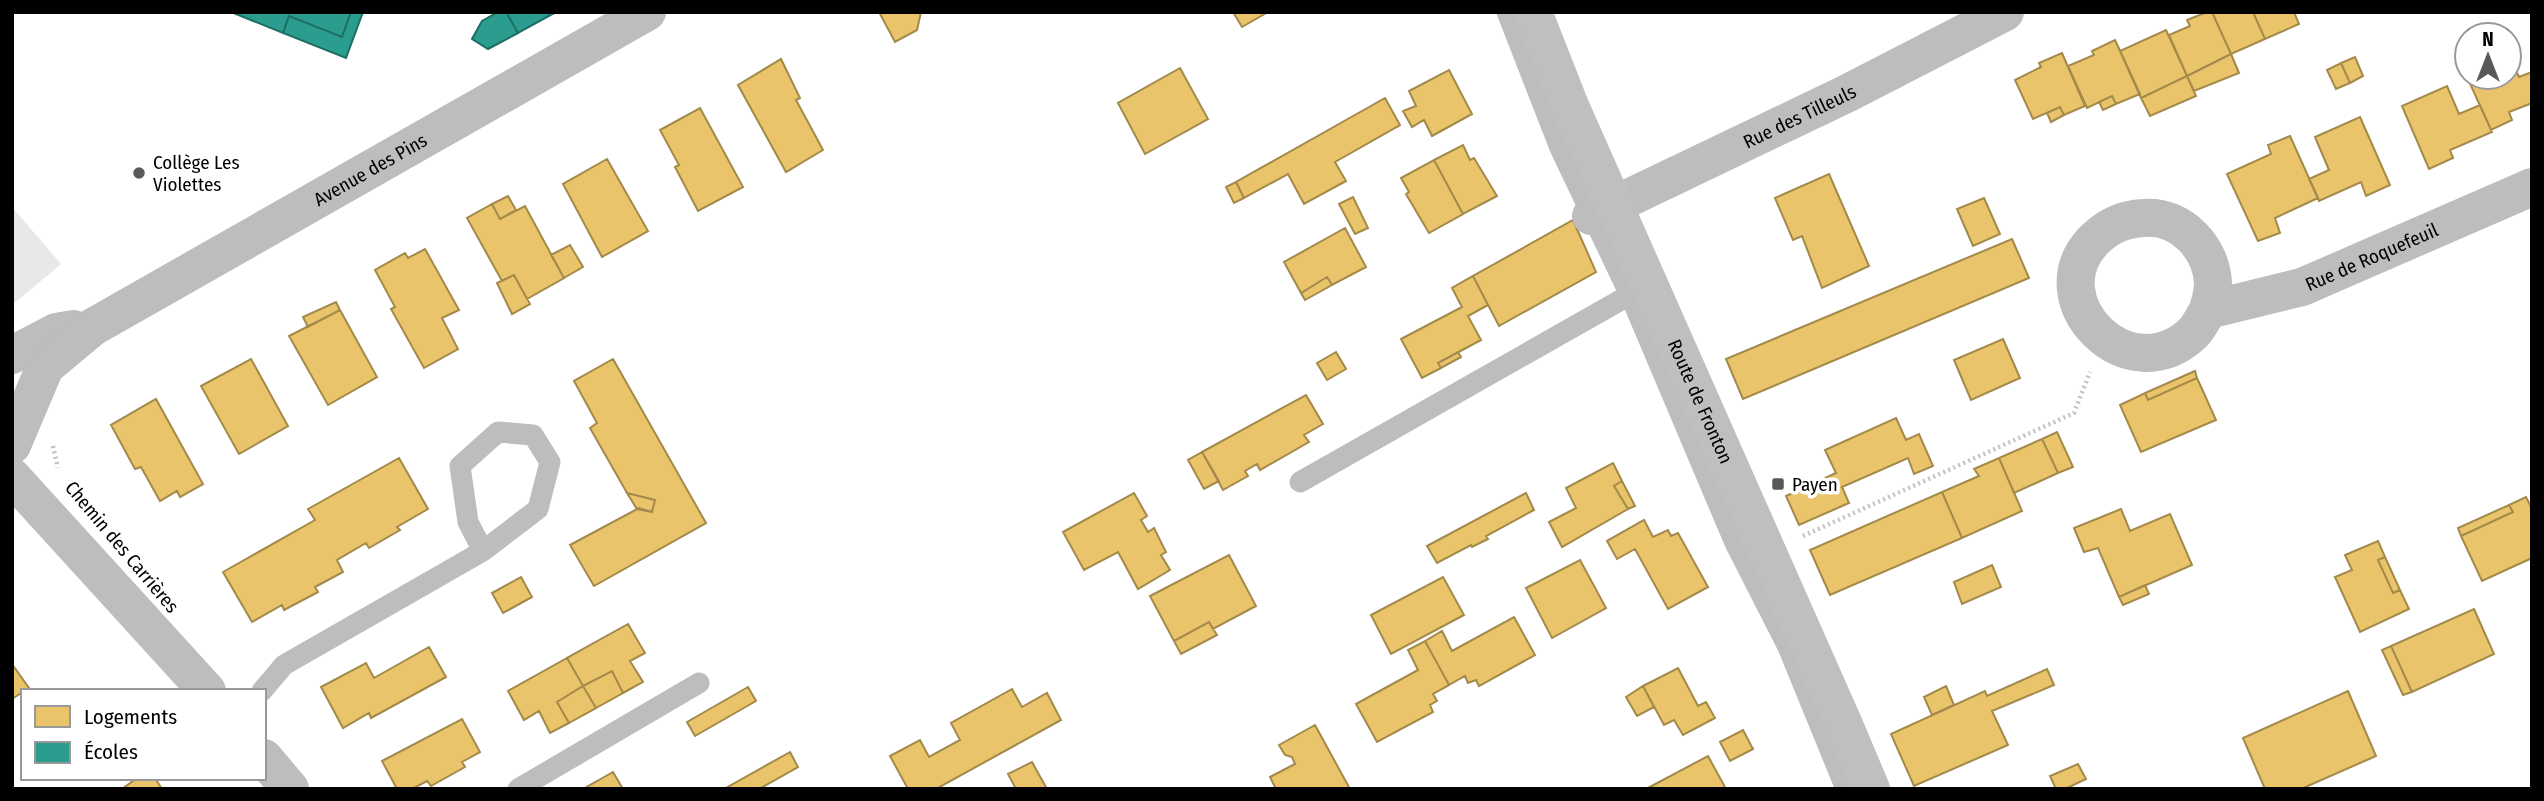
<svg xmlns="http://www.w3.org/2000/svg" width="2544" height="801" font-family="'Fira Sans Condensed',sans-serif">
<rect width="100%" height="100%" fill="#fff"/>
<path fill="#e8e8e8" d="M12,207L61,264L12,305Z"/>
<path fill="#e9c46a" stroke="#a3894a" stroke-width="2" d="M879,12H921L917,30L895,42Z
M1233,12H1268L1242,27Z
M2207,12H2212L2231,54L2187,76L2169,35L2190,26L2187,20Z
M2212,12H2253L2265,39L2231,54Z
M2253,12H2294L2299,24L2265,39Z
M2166,30L2187,76L2141,98L2120,51Z
M2115,40L2140,94L2116,104L2112,96L2087,108L2068,66L2094,55L2092,51Z
M2062,53L2085,106L2064,115L2060,107L2033,119L2015,80L2041,67L2039,63Z
M2231,54L2239,73L2194,91L2187,76Z
M2509,55L2519,77L2532,72V103L2509,112L2512,120L2491,130L2467,77H2509Z
M2355,57L2363,76L2350,83L2341,63Z
M781,59L800,98L796,100L823,150L786,172L738,85Z
M2341,63L2350,83L2336,89L2327,70Z
M1180,68L1208,119L1145,154L1118,103Z
M1449,70L1472,114L1432,136L1424,120L1412,127L1403,111L1416,106L1409,91Z
M2187,76L2196,96L2150,116L2141,98Z
M2447,86L2459,114L2480,105L2492,132L2450,150L2453,158L2429,169L2402,106Z
M2112,96L2116,104L2103,110L2099,102Z
M1385,98L1400,125L1335,162L1346,181L1304,204L1288,174L1244,198L1236,182Z
M2060,107L2064,115L2051,122L2047,113Z
M700,108L743,187L698,211L675,167L679,165L660,130Z
M2360,117L2390,185L2366,196L2361,182L2319,201L2309,179L2329,170L2315,137Z
M2290,136L2318,198L2275,218L2280,233L2258,241L2227,174L2271,154L2268,145Z
M1463,145L1470,160L1474,158L1497,196L1463,214L1434,160Z
M607,159L648,231L602,257L563,184Z
M1434,160L1463,214L1429,233L1406,194L1409,192L1401,178Z
M1829,174L1869,266L1822,288L1802,236L1793,240L1775,198Z
M1236,182L1244,198L1234,203L1226,187Z
M508,196L516,210L500,219L492,204Z
M1353,197L1368,228L1355,234L1339,204Z
M1984,198L2000,234L1973,246L1957,209Z
M492,204L500,219L525,206L564,278L527,299L514,275L502,281L467,218Z
M1573,220L1596,272L1499,326L1473,276Z
M1345,228L1366,267L1332,285L1327,277L1301,293L1284,262Z
M2012,239L2029,278L1743,399L1726,359Z
M570,245L583,267L564,278L551,255Z
M425,249L459,310L442,318L458,349L424,368L391,309L395,307L375,270L405,253L408,258Z
M514,275L530,304L512,314L497,283Z
M1473,276L1488,305L1468,316L1481,340L1438,363L1441,368L1422,378L1401,339L1462,307L1452,288Z
M1327,277L1332,285L1305,300L1301,293Z
M336,302L340,310L308,327L303,317Z
M340,310L377,377L328,405L289,336Z
M2003,339L2020,378L1971,400L1954,360Z
M1336,352L1346,369L1327,380L1317,363Z
M1458,352L1461,357L1441,368L1438,363Z
M251,359L288,426L239,454L201,386Z
M613,359L706,523L594,586L570,545L639,508L652,512L655,500L627,493L590,428L597,423L574,381Z
M2195,371L2197,378L2148,400L2145,393Z
M2197,378L2216,420L2141,452L2120,405L2145,393L2148,400Z
M1306,395L1323,424L1304,435L1309,442L1260,470L1257,464L1245,471L1248,476L1223,490L1202,452Z
M156,399L203,484L180,497L177,491L160,501L141,467L135,469L111,425Z
M1896,418L1906,440L1919,434L1933,466L1914,474L1908,458L1842,487L1849,503L1799,525L1786,496L1836,473L1825,450Z
M2057,432L2073,467L2058,473L2042,439Z
M2042,439L2058,473L2014,493L1999,458Z
M1202,452L1219,481L1204,489L1188,460Z
M399,458L428,509L397,527L400,530L369,548L366,543L337,560L343,572L315,587L318,592L284,610L282,605L252,622L223,572L315,520L308,509Z
M1999,458L2022,511L1962,538L1942,492L1979,476L1974,469Z
M1613,463L1622,481L1614,486L1628,509L1562,547L1549,522L1576,508L1566,488Z
M1622,481L1635,506L1628,509L1614,486Z
M1942,492L1962,538L1830,595L1810,550Z
M627,493L655,500L652,512L637,509Z
M1134,493L1147,516L1141,520L1148,532L1154,528L1166,552L1161,555L1170,570L1138,589L1118,552L1084,570L1063,532Z
M1526,493L1534,510L1486,536L1488,539L1472,547L1471,545L1437,563L1427,546Z
M2526,497L2532,509V558L2482,581L2461,536L2513,512L2509,505Z
M2509,505L2513,512L2461,536L2458,528Z
M2121,509L2130,531L2170,514L2192,565L2119,597L2098,548L2084,552L2074,528Z
M1644,520L1653,537L1668,530L1671,536L1678,533L1708,587L1668,609L1635,549L1617,559L1607,541Z
M2378,541L2385,557L2378,560L2393,593L2400,590L2409,609L2360,632L2335,577L2352,570L2345,555Z
M1229,555L1256,606L1213,629L1209,622L1174,641L1150,596Z
M2385,557L2400,590L2393,593L2378,560Z
M1580,560L1606,608L1552,638L1526,588Z
M1992,565L2001,587L1962,604L1954,582Z
M521,577L532,597L503,613L492,593Z
M1443,577L1464,615L1391,654L1371,615Z
M2145,585L2149,594L2123,605L2119,597Z
M2474,609L2494,654L2412,692L2391,646Z
M1514,617L1535,655L1479,686L1476,680L1468,683L1465,676L1449,685L1425,641L1442,631L1452,651Z
M1209,622L1217,635L1181,654L1174,641Z
M628,624L645,653L630,661L643,682L623,693L612,671L583,686L567,658Z
M1425,641L1449,685L1433,694L1437,701L1430,705L1433,712L1377,742L1356,704L1418,670L1408,650Z
M2391,646L2412,692L2403,695L2382,650Z
M429,647L446,677L371,718L369,713L343,728L321,687L366,663L374,678Z
M567,658L583,686L557,702L569,723L550,733L539,711L524,720L508,691Z
M12,664L29,688L12,699Z
M1678,668L1698,706L1706,702L1715,718L1683,735L1674,720L1664,725L1643,686Z
M2047,669L2054,685L1992,711L2008,745L1914,786L1891,734L1985,691L1987,696Z
M612,671L623,693L596,708L583,686Z
M583,686L596,708L569,723L557,702Z
M1643,686L1654,707L1637,716L1626,697Z
M1946,686L1954,705L1932,715L1924,697Z
M748,687L756,701L695,736L687,722Z
M1012,689L1022,707L1047,693L1061,720L936,789H908L890,756L920,740L929,757L960,740L951,723Z
M2348,691L2376,756L2301,789H2265L2243,738Z
M462,719L480,752L462,762L465,767L431,786L427,781L412,789H397L382,761Z
M1315,725L1350,789H1276L1270,777L1295,764L1292,757L1285,755L1279,745Z
M1743,730L1753,749L1730,761L1720,742Z
M790,752L798,767L759,789H724Z
M1708,756L1726,789H1646Z
M1032,762L1047,789H1016L1008,774Z
M2078,764L2086,779L2065,789H2056L2050,776Z
M613,772L623,789H583Z
M137,778H155L162,789H122Z"/>
<path fill="#2a9d8f" stroke="#1d6e64" stroke-width="2" d="M231,12H351L342,37L289,16L283,33Z
M351,12H363L346,58L283,33L289,16L342,37Z
M498,12H506L518,33L488,49L472,39L482,21Z
M506,12H556L518,33Z"/>
<g fill="none" stroke-linecap="round" stroke-linejoin="round">
<path stroke="#c2c2c2" stroke-width="4.5" stroke-dasharray="2 3.5" stroke-linecap="butt" d="M53,446L58,468
M1803,536L2074,413L2090,372"/>
<path stroke="#bdbdbd" stroke-width="21" d="M1507,12L1560,148L1630,295L1735,543L1788,647L1846,789
M1300,482L1642,288
M262,691L284,665L483,551L538,509L550,462L533,435L498,432L460,466L468,522L483,551
M518,789L699,683"/>
<g stroke="#bdbdbd" stroke-width="38">
<path id="s1" d="M1591,216L1848,93L2005,12"/>
<path id="s2" d="M2208,310C2210,302 2213,293 2213,284C2212,249 2182,215 2144,218C2123,219 2108,226 2093,241C2037,301 2129,394 2193,333C2199,327 2203,318 2208,310L2302,287L2532,187"/>
<path d="M12,355L56,332L74,329"/>
<path id="s3" d="M12,445L45,367L93,327L647,12"/>
<path d="M12,477L207,691"/>
<path d="M264,758L290,789"/>
</g>
<path stroke="#bfbfbf" stroke-width="38" id="s4" d="M1533,12L1570,106L1844,725L1871,789"/>
</g>
<g fill="#595959" stroke="#fff" stroke-width="2.5">
<circle cx="139" cy="173" r="7"/>
<rect x="1771" y="477" width="14" height="14" rx="3.5"/>
</g>
<g text-anchor="middle" dominant-baseline="central" stroke-width="7" stroke-linejoin="round" paint-order="stroke">
<g font-size="19" fill="#000" stroke="#fff">
<text stroke="none"><textPath href="#s1" startOffset="231">Rue des Tilleuls</textPath></text>
<text stroke="none"><textPath href="#s3" startOffset="466">Avenue des Pins</textPath></text>
<text stroke="none"><textPath href="#s2" startOffset="598">Rue de Roquefeuil</textPath></text>
<text stroke="none"><textPath href="#s4" startOffset="424">Route de Fronton</textPath></text>
<text transform="translate(122 547) rotate(50)">Chemin des Carrières</text>
</g>
<g font-size="19" fill="#000" stroke="#fff" text-anchor="start">
<text x="153" y="162">Collège Les<tspan x="153" dy="22">Violettes</tspan></text>
<text x="1792" y="484">Payen</text>
</g>
</g>
<rect width="2544" height="801" fill="none" stroke="#000000" stroke-width="28"/>
<rect x="21" y="689" width="245" height="91" fill="#ffffff" stroke="#999999" stroke-width="2"/>
<rect x="35" y="706" width="35" height="21" fill="#e9c46a" stroke="#999999" stroke-width="2"/>
<text x="84" y="724" font-size="21" fill="#000000">Logements</text>
<rect x="35" y="742" width="35" height="21" fill="#2a9d8f" stroke="#999999" stroke-width="2"/>
<text x="84" y="759" font-size="21" fill="#000000">Écoles</text>
<g transform="translate(2488 56)"><circle r="33" fill="#ffffff" stroke="#999999" stroke-width="2"/>
<path d="M0-5L12 26L0 18L-12 26Z" fill="#595959"/>
<text y="-10" font-size="19" font-weight="bold" text-anchor="middle" fill="#000000">N</text>
</g>
</svg>
